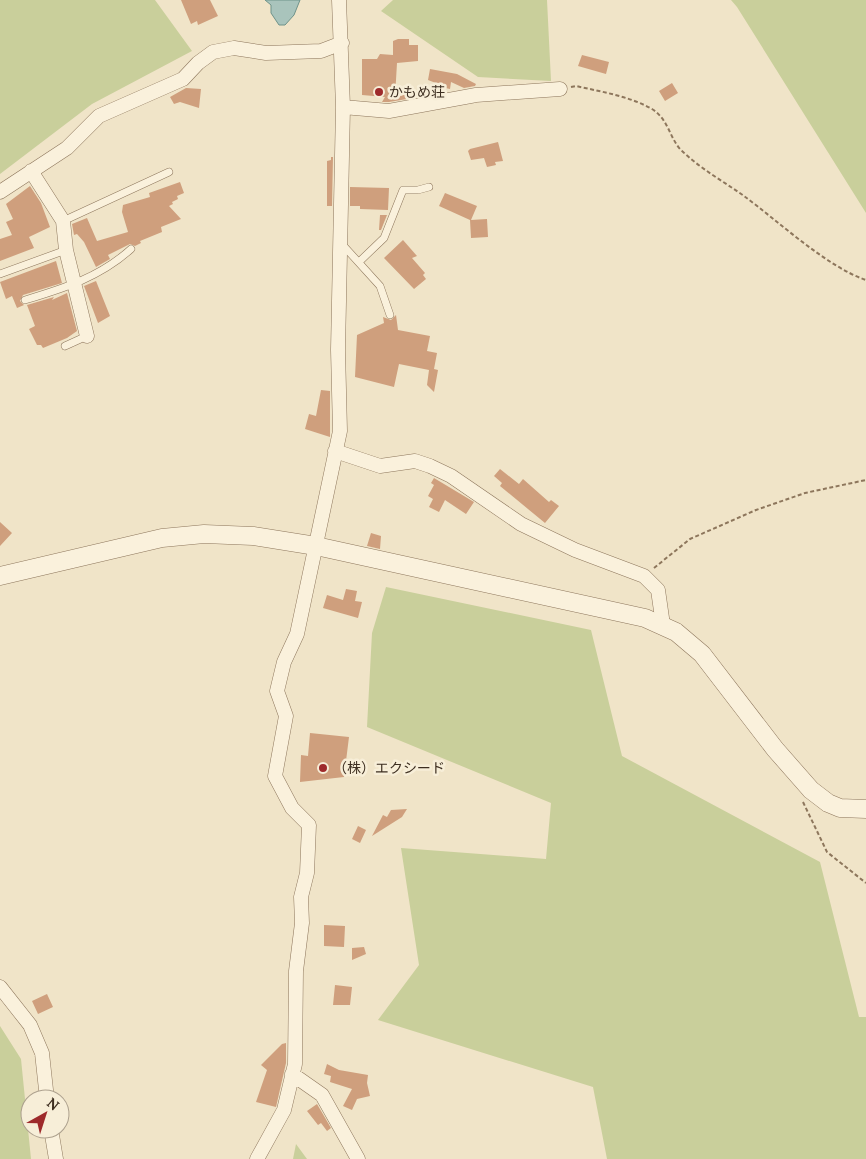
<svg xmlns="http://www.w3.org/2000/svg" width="866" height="1159" font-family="Lora,'Noto Sans JP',serif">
<rect width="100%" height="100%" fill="#f0e4c8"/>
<path fill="#c9cf9b" d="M0,0H155L192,51L92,104L0,174Z
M393,0H547L551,81L478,77L381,11Z
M731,0H866V213L737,7Z
M386,587L591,630L622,756L820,862L859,1017H866V1159H607L593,1087L378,1020L419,965L401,848L546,859L551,803L367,727L372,633Z
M0,1026L21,1059L31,1159H0Z
M296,1144L307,1159H293Z"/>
<path fill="#a9c4bc" stroke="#6f938a" d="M265,0H300L294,15L285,25H279L271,13V5Z"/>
<path fill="#cf9f7d" d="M181,0H210L218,16L198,25L197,21L191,24Z
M398,39H409V45H418V61L397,63L395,97L413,93V98L389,102H382L385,97L362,95V59H377L380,54L393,55V41Z
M582,55L609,62L606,74L578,66Z
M430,69L457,74L476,84L475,86L464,88L451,82L450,89L441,87V85L428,80Z
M672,83L678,93L665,101L659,91Z
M186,88L201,89L199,108L180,102L174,104L170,97Z
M498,142L503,161L495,162L496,165L487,167L484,158L471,160L468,151L470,149Z
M331,157H333L332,206H327V161L331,160Z
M180,182L184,193L177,196L178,199L172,202L173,204L169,206L181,219L161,227L162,232L140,241L141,243L135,246L130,244L108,255L110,259L96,267L84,242L77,234L74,235L72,224L87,218L97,241L128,232L122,212L123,205L150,197L149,193Z
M30,186L41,203L50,227L29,237L34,248L0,261V239L12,235L6,222L13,219L6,204Z
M350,187L389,188L388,210L360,209V206H350Z
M445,193L477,206L471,220L487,219L488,237L471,238L470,220L439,206Z
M380,215H387L381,230H379Z
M403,240L417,256L412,258L425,273L423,275L426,279L414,289L384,258Z
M56,261L62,283L23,295L20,301L24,305L17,308L12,296L6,299L0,282Z
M96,281L110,316L98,323L84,286Z
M67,293L77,331L67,338L43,348L41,345H37L29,329L35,326L27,305L54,297L52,300Z
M396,315L398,330L430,336L427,351L437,353L434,369L438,370L434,392L427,385L429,370L399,364L394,387L355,377L357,335L384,323L383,317L391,320Z
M321,390L330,391V437L305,429L309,414L316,416Z
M500,469L519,484L523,479L549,502L551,500L559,506L545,523L500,486L502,483L494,476Z
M434,478L474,502L466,514L445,500L439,512L429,507L433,499L428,496L434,485L431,483Z
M0,522L12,533L0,546Z
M371,533L381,536L380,549L367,546Z
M346,589L357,591L355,601L362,602L358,618L323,608L327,595L343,600Z
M310,733L349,737L344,777L300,782L301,755L308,756Z
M407,809L402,817L372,836L383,815L387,817L391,810Z
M358,826L366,830L360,843L352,839Z
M324,925L345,926L344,947L324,946Z
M364,947L366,954L352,960V948Z
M335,985L352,987L350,1005H333Z
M47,994L53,1007L38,1014L32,1001Z
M286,1043V1063L276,1107L256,1102L267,1070L261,1065L282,1044Z
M327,1064L339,1070L368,1075L367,1083L370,1096L357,1099L352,1110L343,1106L352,1089L330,1082L331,1076L324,1074Z
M317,1104L331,1128L327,1131L321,1123L318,1125L307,1111Z"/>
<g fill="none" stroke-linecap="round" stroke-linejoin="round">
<g stroke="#8d765c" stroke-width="8">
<path id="service" d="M63,221L169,172
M341,243L380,286L390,315
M360,261L384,238L403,190H418L429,187
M0,274L66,250
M25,300C65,288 100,277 131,249
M65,346L87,336"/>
</g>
<g stroke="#8d765c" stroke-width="15">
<path id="minor" d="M343,107L389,111L476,95L560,89
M31,171L63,221L66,250L87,336
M0,192L67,148L99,116L183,79L198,63L213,52L234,48L266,53L321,51L342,43
M335,451L380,466L415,461L430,466L451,476L521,524L575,550L644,576L658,590L663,625
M0,987L30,1025L42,1053L47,1099
M292,1074L322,1095L358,1159
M51,1129L56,1159
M257,1159L284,1110L295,1064L296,971L302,923L301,897L307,873L309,825L292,808L275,776L286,716L277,691L284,662L297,634L340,431L338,350L343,107L339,0"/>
</g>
<g stroke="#8d765c" stroke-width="19">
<path id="tertiary" d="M0,576L162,538L204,534L253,536L316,546L645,618L676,632L702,654L775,749L811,790L828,803L840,808L866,809"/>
</g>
<path stroke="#8d765c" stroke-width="2" stroke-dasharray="4 2.5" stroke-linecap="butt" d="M571,87L576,86C602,92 629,96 652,109C668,119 669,136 680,149C699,168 723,181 744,196C778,221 827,267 866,280
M654,568L690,539L756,510L805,493L866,480
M803,802L827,852L866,883"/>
<use href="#service" stroke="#faf1dc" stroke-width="7"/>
<use href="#minor" stroke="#faf1dc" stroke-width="14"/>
<use href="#tertiary" stroke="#faf1dc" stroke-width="18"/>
</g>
<g fill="#9e2a2b" stroke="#f7eed8" stroke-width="2">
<circle cx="379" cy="92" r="5"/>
<circle cx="323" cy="768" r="5"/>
</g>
<g text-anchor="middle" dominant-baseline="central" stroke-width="5" stroke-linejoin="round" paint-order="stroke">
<g font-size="14" fill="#3d2e20" stroke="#f7eed8" text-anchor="start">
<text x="389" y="92">かもめ荘</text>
<text x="333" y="768">（株）エクシード</text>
</g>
</g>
<g transform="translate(45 1114) rotate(39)"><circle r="24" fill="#f7eed8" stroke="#ada18e"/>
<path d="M0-4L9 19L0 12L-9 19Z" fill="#9e2a2b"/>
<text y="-8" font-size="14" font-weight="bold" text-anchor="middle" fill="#3d2e20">N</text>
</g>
</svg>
